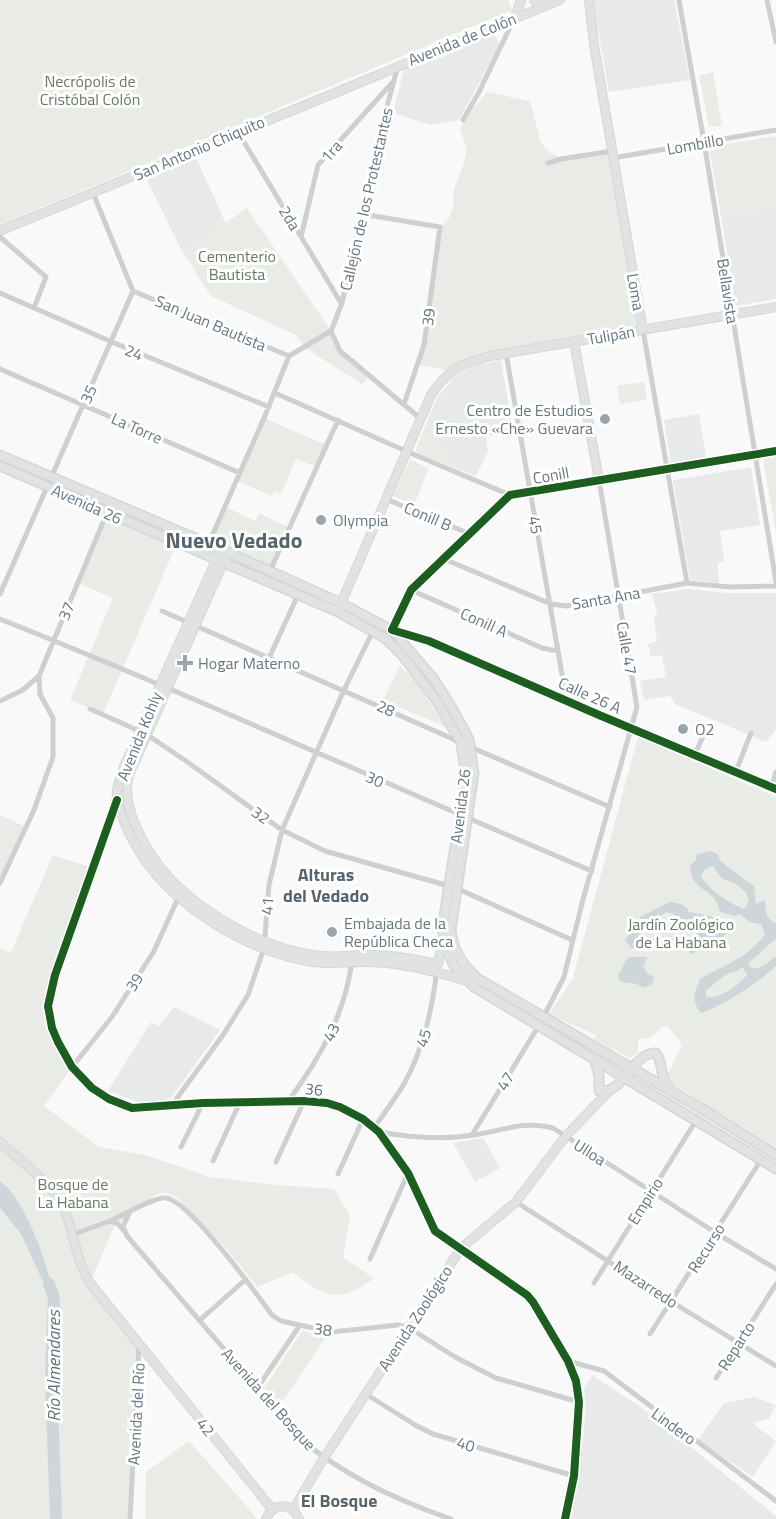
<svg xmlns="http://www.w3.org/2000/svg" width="776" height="1519" font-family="'Titillium Web',sans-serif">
<rect width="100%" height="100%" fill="#f9f9f9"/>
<path fill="#e8e9e9" d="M593,0H674L690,80L609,92Z
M489,35L495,36L500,44L459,120L430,125L393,113L404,69Z
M193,151L226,224L183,253L143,172Z
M776,207V299L736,306L721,216Z
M501,360L513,431L486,436L488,451L476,476L419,454L416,450L417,446L437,398L456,375L476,365Z
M699,414L706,458L671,464L664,420Z
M751,467L760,525L720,531L724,561L718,563L719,583L690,580L673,480Z
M687,589L728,593H776V729L766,742L675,704L670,696L644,700L640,681L666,677L662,655L651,657L648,644L657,641L654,619L657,612L652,594Z
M174,1007L220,1030L171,1098L163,1101L143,1104L108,1091L151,1022L159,1026Z
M483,1138L500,1168L475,1182L453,1143Z
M592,1375L644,1409L776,1516V1519H570L583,1439L586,1407L584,1388Z
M754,1397L776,1405L769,1419L752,1423L776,1441L753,1477L698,1440L724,1403Z"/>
<path fill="#e8ebe6" d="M0,0H508L512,10L0,225Z
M713,72L722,125L709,127L699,75Z
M487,92L530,101L541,143L547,150L561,159L612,151L643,330L490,356L452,371L417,365L424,345L440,227L448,220L453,208V195L456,184L462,169L467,149L460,130L463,120Z
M776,136V207L721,216L709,147Z
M247,208L331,331L340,351L368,374L363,385L304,347L296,335L211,296L183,253Z
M644,382L647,399L620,404L617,386Z
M264,418L326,445L316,467L296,459L281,494L274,491L272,496L237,481Z
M428,420L440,438L455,468L419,454L416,450Z
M776,457V533L763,459Z
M410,460L429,468L414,505L393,496Z
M226,507L255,521L259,513L290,528L270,571L209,544Z
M108,514L177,543L103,714L70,700L113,598L78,583Z
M400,666L414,680L446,727L383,700Z
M638,737L776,797V1148L672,1084L668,1074L682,1045L668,1026L662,1027L652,1037L638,1040V1053L630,1058L594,1039L596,1035L549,1014L573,978Z
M0,815L26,827L0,881Z
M463,820L451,949L458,964L475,981L627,1071L625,1073L479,986C458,970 446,947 446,920Z
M53,855L93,868L48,1006L52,1028L72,1067L44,1106L99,1147L145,1155L210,1177L276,1185L334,1189L350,1215L343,1258L374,1278C339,1305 324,1297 293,1272L257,1287L226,1248L175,1196L167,1193L157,1194L114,1227L91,1281L139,1344L129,1519H0V1208L21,1234L44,1284L53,1296L4,1184L0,1181V949L11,952Z
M631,1073L776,1159V1162L629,1075Z
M302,1331L326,1337L280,1405L264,1388Z
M189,1441L256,1517V1519H145L146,1472Z"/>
<path fill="#ced6d9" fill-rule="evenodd" d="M710,851L718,854L720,861L754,886L756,904L765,900C766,910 765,920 776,923V939C766,945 759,956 748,963L751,968C760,971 768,961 776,957V966C753,986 730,1002 701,1013C691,1000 694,994 700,979C723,965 749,958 765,934L761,924L750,922L740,914L735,916L720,912C715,886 692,894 690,866L696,860L697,854ZM713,866L722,879L733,882L746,892L749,901L744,909C732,905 705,888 701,875L706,868ZM741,968H743L747,975C740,984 720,1000 706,997V990C716,984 723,973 737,971Z
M670,902L681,904L688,909V912C704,914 720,916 728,931L715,948L702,946L693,954L681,947L631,948L625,939L639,924L640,917ZM667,912L674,914L678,922L688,919L700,930L689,941L668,938L649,942L635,941C639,933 658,916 667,912Z
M630,957H648L643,966L647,973L654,977L652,984L643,988L637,984L621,982L618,976L626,960Z
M0,1181C26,1200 49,1267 54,1298L44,1284L21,1234L0,1208Z"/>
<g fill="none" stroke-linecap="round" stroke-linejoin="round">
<path stroke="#ced6d9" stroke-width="12" d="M49,1284L54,1298L51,1376L56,1519"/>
<g stroke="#d5d6d7" stroke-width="10">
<path id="secondary" d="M534,0L545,6
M589,0L594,45L643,330
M515,17L521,0
M0,231L560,0
M574,341L599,480
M221,549L124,766C121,776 115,790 117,801C119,811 124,821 128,831C159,897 232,944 301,960C327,966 344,961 369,962C403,963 435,971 467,981
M228,552L129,775C122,800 135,826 147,848C179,903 258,949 320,956C339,958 357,954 375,955C396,955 417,960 438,964L443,938
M339,608L431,395C448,369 461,364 490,356L776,307
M392,630L411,590L510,495L776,451
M117,800L55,975L48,1006L52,1028L58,1042L72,1067L92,1088L109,1099L132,1108L203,1103L304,1101L327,1103L340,1107L363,1119L379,1132L408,1173L435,1231L527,1295L533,1302L568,1361L576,1381L579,1402L574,1476L565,1519
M0,1142C19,1160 54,1185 64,1209C75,1234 75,1258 90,1283L272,1509
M293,1510L324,1458L461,1248L516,1202L565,1137L609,1091
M266,1519C273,1502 292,1502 299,1519"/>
</g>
<g stroke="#d5d6d7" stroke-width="11">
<path id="primary" d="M0,455L221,549L341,603L392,630L434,679L455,713L469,739L474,773L451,930C453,950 462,964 477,978L704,1110L776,1155
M0,466L338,612L386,639L402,655L438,703L461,743L466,776L442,929L448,952L454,966L474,987L776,1169
M595,1061L599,1076V1091C623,1096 632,1052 656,1053C664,1063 659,1078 669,1088"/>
</g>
<path stroke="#cecfd0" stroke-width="5" d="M679,0L704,142L776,582
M767,0L776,42
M463,120L479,92L514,19
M238,132L341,303
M613,158L776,130
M548,163L561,159L612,151
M362,214L440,227L424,345L404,404
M0,237L46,277L34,308
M301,237L318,165L392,83
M133,291L289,356
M0,293L112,342L269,407
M643,330L687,583
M331,331L342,303L387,106L398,66
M331,331L340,351L421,419
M506,353L558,651L563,680L562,698
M0,369L240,473
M275,393L408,452L510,495
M386,499L470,534
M204,554L264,418L289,356L331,331
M444,559L551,604L566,606L687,583L730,587L776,586
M270,571L338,420
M411,590L542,648L558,651
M0,594L133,291L93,193
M162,611L460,742
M0,619C199,698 394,788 592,871
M392,630L429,641L599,715L776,789
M269,658L298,595
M0,701L23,690L39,676L111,503
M90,709L146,734L186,761L282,830L325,851L449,886
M468,746L610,807
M695,754L708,726
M736,771L751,733
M772,786L776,772
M0,883L34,810L53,757V718L40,694L39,676
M458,889L572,940
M544,1016L564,977L582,903L637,707L599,480
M72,1067L112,1017L154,951L179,896
M289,1100C320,1058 345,1014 352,961
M172,1105L223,1035L248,995L264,948L269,885L282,830L344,690L373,631
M374,1128C384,1113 396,1098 405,1082C424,1047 432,1009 437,970
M380,1132C412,1138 441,1140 474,1135C500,1131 527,1120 553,1128L716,1233L776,1269
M472,1135L538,1027
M181,1147L203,1103
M213,1161L240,1102
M276,1162L304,1101
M338,1174L363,1119
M516,1202L672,1302L776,1366
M129,1214L123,1226L127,1236L303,1441C345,1476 399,1501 451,1519
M110,1221C122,1216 156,1196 166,1198C189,1201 256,1293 272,1315L281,1321L332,1332L398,1325L408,1327L455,1357L496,1378L579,1402
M71,1235L110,1221L118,1224L123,1230
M370,1259L408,1173
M594,1283L697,1119
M200,1320L245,1280
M650,1334L761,1160
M568,1361L604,1371L776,1501
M716,1378L776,1284
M258,1387L300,1325
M366,1394L415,1425L433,1434L574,1476
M130,1519L139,1344"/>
<use href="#secondary" stroke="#e1e2e2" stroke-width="8"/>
<use href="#primary" stroke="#e1e2e2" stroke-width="8"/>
<g stroke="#fff" stroke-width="11">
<path id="cycleway" d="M776,451L510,495L411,590L392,630L429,641L599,715L776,789
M117,800L55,975L48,1006L52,1028L58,1042L72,1067L92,1088L109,1099L132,1108L203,1103L304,1101L327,1103L340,1107L363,1119L379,1132L408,1173L435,1231L527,1295L533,1302L568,1361L576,1381L579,1402L574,1476L565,1519"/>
</g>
<use href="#cycleway" stroke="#1b5e20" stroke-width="8"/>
</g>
<g fill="#99a4ac" stroke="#fff" stroke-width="2">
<circle cx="605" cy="419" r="6"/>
<circle cx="321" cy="520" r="6"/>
<path d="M182 654h6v6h6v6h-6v6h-6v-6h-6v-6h6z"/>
<circle cx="683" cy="729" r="6"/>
<circle cx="332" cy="932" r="6"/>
</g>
<g text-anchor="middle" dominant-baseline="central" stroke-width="6" stroke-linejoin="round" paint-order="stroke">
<g font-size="16" fill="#657683" stroke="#fff">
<text transform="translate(462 39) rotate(-22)">Avenida de Colón</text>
<text transform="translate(695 144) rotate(-10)">Lombillo</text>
<text transform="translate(199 148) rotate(-23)">San Antonio Chiquito</text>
<text transform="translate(331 151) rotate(-48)">1ra</text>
<text transform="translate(366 199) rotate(-77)">Callejón de los Protestantes</text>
<text transform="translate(290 218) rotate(59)">2da</text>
<text transform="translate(728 291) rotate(81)">Bellavista</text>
<text transform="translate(636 292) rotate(80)">Loma</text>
<text transform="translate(428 317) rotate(-83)">39</text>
<text transform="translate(211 323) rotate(23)">San Juan Bautista</text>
<text transform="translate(611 335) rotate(-10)">Tulipán</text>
<text transform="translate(134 352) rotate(22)">24</text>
<text transform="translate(88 394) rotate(-65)">35</text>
<text transform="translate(137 428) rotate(24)">La Torre</text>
<text transform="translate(551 475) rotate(-10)">Conill</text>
<text transform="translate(87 504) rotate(24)">Avenida 26</text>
<text transform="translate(428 516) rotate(23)">Conill B</text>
<text transform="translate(536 525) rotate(80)">45</text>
<text transform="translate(606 598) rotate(-10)">Santa Ana</text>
<text transform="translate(66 611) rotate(-67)">37</text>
<text transform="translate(484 622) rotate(24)">Conill A</text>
<text transform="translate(627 648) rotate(80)">Calle 47</text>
<text transform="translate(590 695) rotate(24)">Calle 26 A</text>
<text transform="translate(386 708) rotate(24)">28</text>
<text transform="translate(139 736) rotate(-68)">Avenida Kohly</text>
<text transform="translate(375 779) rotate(24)">30</text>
<text transform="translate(460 806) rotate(-83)">Avenida 26</text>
<text transform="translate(261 815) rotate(36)">32</text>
<text transform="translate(267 906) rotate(-86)">41</text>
<text transform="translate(134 982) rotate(-57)">39</text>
<text transform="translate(331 1032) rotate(-63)">43</text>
<text transform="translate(423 1038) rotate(-72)">45</text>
<text transform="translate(505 1081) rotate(-59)">47</text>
<text transform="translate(314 1089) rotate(6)">36</text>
<text transform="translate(590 1152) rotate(32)">Ulloa</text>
<text transform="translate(645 1201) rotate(-58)">Empirio</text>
<text transform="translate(706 1248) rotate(-58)">Recurso</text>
<text transform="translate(646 1284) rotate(33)">Mazarredo</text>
<text transform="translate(415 1318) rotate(-57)">Avenida Zoológico</text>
<text transform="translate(323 1329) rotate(8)">38</text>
<text transform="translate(736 1346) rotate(-58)">Reparto</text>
<text transform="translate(269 1399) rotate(48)">Avenida del Bosque</text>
<text transform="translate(136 1414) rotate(-87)">Avenida del Río</text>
<text transform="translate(674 1426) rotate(36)">Lindero</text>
<text transform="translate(206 1427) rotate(51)">42</text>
<text transform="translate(466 1444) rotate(17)">40</text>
</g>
<g font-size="16" fill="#687a64" stroke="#fff">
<text x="90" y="81">Necrópolis de<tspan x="90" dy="18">Cristóbal Colón</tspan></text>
<text x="237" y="256">Cementerio<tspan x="237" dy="18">Bautista</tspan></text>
<text x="681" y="924">Jardín Zoológico<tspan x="681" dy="18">de La Habana</tspan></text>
<text x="73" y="1184">Bosque de<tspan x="73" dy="18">La Habana</tspan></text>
</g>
<g font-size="16" fill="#657683" stroke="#fff" text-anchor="start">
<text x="593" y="410" text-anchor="end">Centro de Estudios<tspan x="593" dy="18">Ernesto «Che» Guevara</tspan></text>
<text x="333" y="520">Olympia</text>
<text x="198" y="663">Hogar Materno</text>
<text x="695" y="729">O2</text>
<text x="344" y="923">Embajada de la<tspan x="344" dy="18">República Checa</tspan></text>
</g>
<g font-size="18" font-weight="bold" fill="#57646e" stroke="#fff">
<text x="326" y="874">Alturas<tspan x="326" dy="21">del Vedado</tspan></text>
<text x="339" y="1500">El Bosque</text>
</g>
<g font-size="18" font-style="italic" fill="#60757c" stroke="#fff">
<text transform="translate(53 1366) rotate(-90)">Río Almendares</text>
</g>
<g font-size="22" font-weight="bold" fill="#57646e" stroke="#fff">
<text x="234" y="540">Nuevo Vedado</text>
</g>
</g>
</svg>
